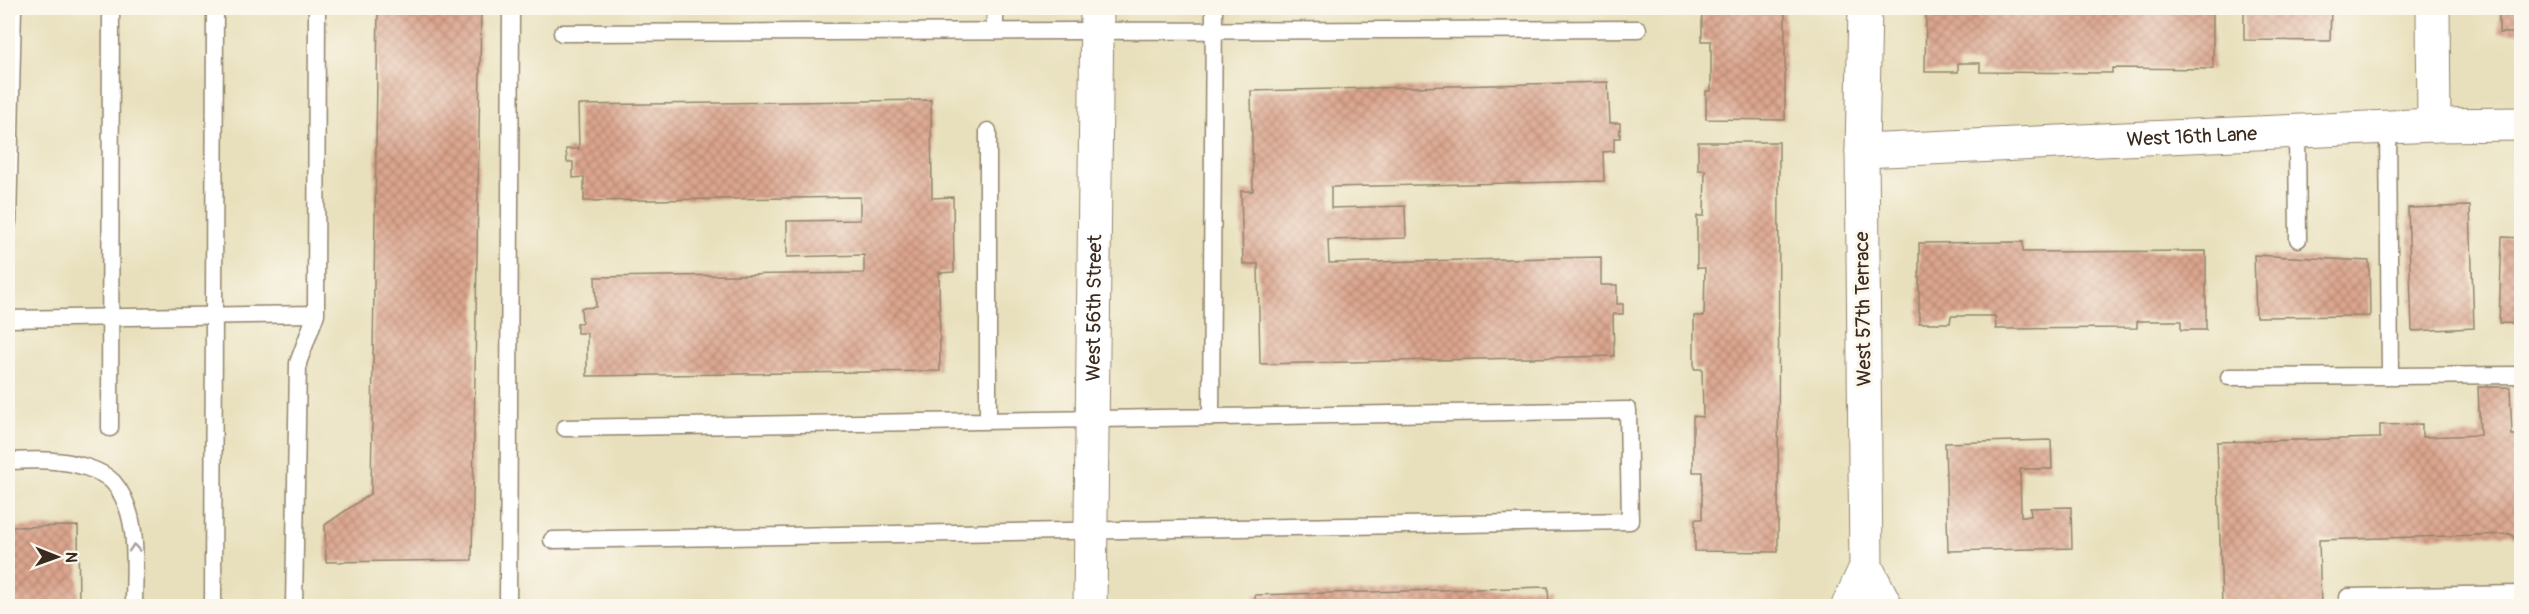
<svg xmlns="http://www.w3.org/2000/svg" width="2529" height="614" font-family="Pangolin,sans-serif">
<defs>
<pattern id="building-cross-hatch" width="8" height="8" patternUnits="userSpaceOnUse" patternTransform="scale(1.5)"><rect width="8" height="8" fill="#dca58e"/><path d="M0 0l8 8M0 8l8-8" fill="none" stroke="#b48773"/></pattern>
</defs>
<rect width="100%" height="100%" fill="#fbf7ec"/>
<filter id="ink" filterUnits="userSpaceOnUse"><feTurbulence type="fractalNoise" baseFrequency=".0167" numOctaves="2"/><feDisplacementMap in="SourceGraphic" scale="12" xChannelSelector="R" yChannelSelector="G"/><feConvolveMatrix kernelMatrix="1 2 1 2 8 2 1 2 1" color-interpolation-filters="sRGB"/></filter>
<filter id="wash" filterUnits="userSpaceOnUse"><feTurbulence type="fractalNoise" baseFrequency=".008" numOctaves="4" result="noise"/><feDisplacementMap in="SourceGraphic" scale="24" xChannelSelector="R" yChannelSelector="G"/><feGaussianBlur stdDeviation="1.35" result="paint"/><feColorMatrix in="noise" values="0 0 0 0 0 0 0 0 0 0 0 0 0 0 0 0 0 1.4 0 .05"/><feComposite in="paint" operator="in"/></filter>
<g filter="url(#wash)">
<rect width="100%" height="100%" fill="#e8e0bc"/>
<g id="blocks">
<path fill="url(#building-cross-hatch)" d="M378,8H481L472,560L326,562L325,525L371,493Z
M1702,8H1785V120L1706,119V91H1711V41H1702Z
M1926,8H2213V69L2112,68V73L1980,72V63H1958V72H1925Z
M2244,8H2331L2330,41L2244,40Z
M2499,8H2522V33H2499Z
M1608,82L1610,123H1620V138H1614V151L1603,152L1604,181L1331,187V208L1405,206L1406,238L1328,240L1329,263L1601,257V285H1617V304H1623V314H1613L1614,356L1260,364L1258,264H1243L1241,191H1253L1251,91Z
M931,100L932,198L953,197L954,272L939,273L940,371L587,376V333H577V323H582L581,308L596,307L595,277L864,273V255L787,257V221L860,220V197L584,201V177L573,178V162H567L566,149H579L578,105Z
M1698,142H1779L1778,552L1695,551V519H1702V472H1693V416L1703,417L1702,369H1694V316H1704L1705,268H1697V216H1704L1705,170H1698Z
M2470,206L2474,328L2412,331L2408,208Z
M2502,237L2522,238V324L2499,323Z
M2023,242V252L2206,251V330H2181V321H2137V328L1996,329L1995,316H1951L1950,323H1919V243Z
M2254,255L2369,261L2370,316L2256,317Z
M2478,387H2510L2512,435H2522V545L2511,534L2319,540L2321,606H2222L2217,442L2380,438V425L2422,424V437L2480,435Z
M2051,440L2052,469H2020L2021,516H2031L2030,508L2071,507L2072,548L1948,551L1945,443Z
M78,526L79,605L8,606V527Z
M1548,587L1549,606H1255V595Z"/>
</g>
</g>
<g filter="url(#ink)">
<use href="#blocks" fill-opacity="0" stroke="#92856d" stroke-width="1.5"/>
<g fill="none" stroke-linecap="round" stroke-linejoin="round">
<g stroke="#92856d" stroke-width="19">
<path id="lane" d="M995,31V8
M562,33L1638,29
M2297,131L2298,239
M8,222L13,8
M8,319L316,314
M2390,376L2522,375
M2229,377L2390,376L2388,126
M1211,417L1214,8
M988,421V131
M110,428L111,8
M8,461C22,461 39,459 54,461C71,462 101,469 113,482C141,514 134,567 134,606
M552,540L1630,521L1628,410L565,428
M213,606L215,8
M294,606L298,363L316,314L317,8
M508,606L511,8
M2348,606V597L2522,594"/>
</g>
<g stroke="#92856d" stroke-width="35">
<g id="street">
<path d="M2433,8L2434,125"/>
<path id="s1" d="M1862,151L2434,125L2522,124"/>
<path d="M1866,567L1886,606"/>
<path d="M1848,606L1866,567L1862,151L1865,8"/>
</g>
</g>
<g stroke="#92856d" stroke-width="35">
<g id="secondary">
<path id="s2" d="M1090,606L1097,8"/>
</g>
</g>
<use href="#lane" stroke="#fff" stroke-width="16"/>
<use href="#street" stroke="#fff" stroke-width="33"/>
<use href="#secondary" stroke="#fff" stroke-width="33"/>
</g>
<defs><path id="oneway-chevron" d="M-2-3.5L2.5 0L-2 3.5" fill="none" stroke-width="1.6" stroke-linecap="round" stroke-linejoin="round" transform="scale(1.5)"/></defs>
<use stroke="#a79f9a" href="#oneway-chevron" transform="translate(134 548) rotate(-94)"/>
</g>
<g text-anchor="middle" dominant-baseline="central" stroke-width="6" stroke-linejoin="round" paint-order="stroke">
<g font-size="20" fill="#3b2a1e" stroke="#fbf7ec">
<text stroke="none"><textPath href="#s1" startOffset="330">West 16th Lane</textPath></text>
<text stroke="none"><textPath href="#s2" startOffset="298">West 56th Street</textPath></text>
<text transform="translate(1863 309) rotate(-91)">West 57th Terrace</text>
</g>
</g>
<rect width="2529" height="614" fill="none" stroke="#fbf7ec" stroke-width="30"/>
<g transform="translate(57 557) rotate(91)" stroke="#fbf7ec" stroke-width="4.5" paint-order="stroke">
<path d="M0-4.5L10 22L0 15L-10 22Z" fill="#3b2a1e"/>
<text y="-9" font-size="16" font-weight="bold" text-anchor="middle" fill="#3b2a1e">N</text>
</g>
</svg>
